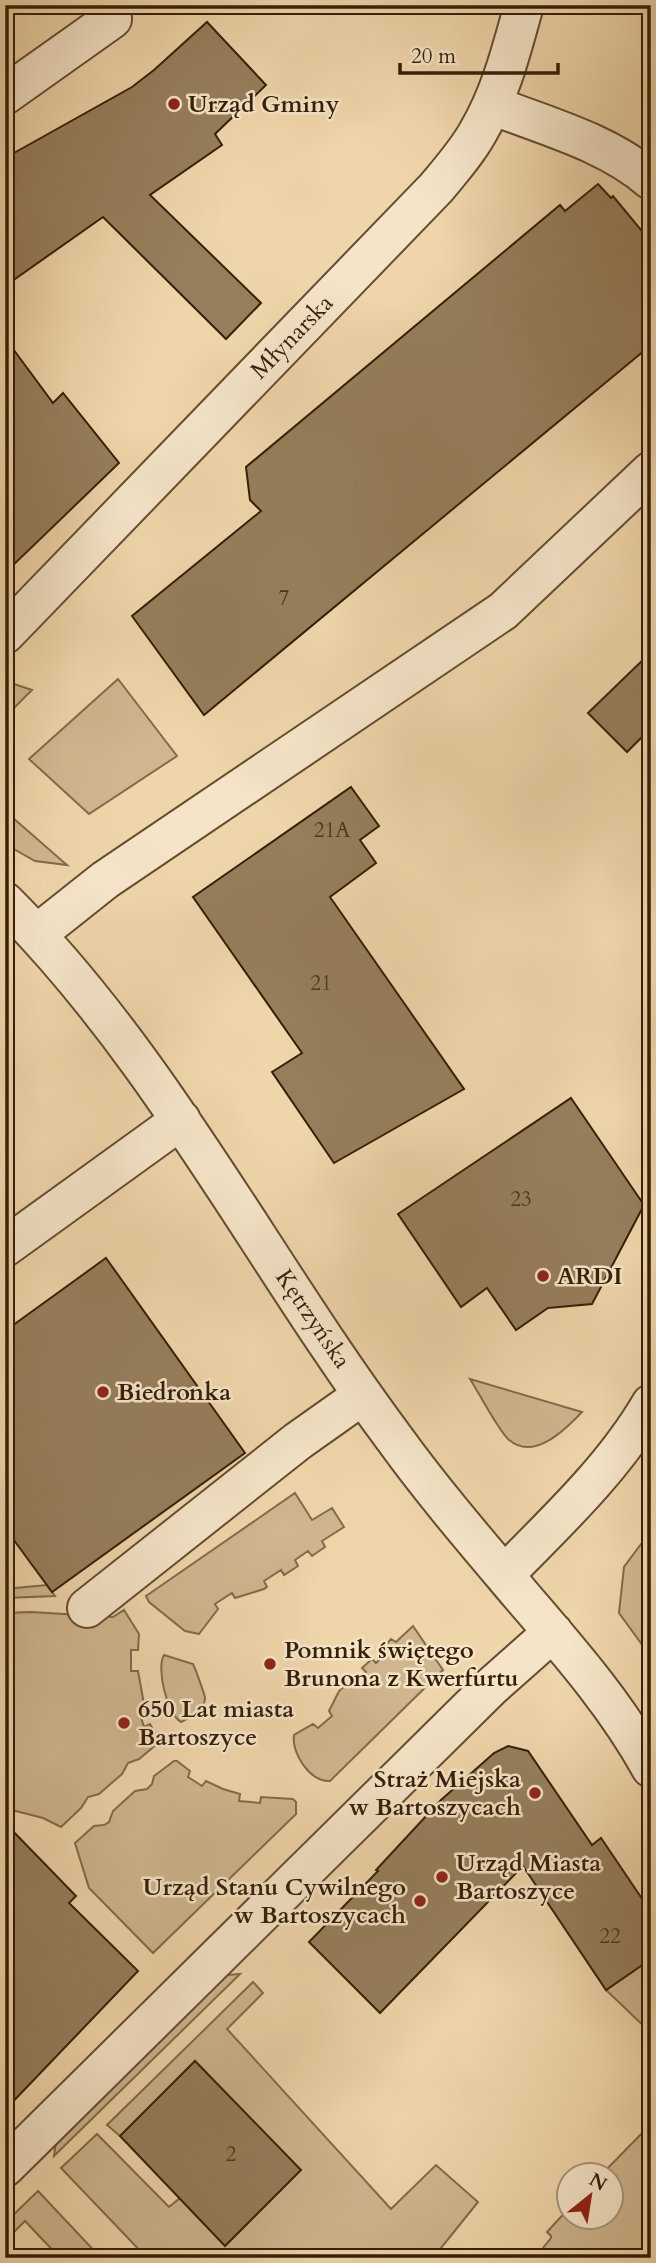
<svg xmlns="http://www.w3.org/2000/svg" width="656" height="2263" font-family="Cardo,serif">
<rect width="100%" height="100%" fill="#efd5aa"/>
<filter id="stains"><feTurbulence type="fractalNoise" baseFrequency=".00286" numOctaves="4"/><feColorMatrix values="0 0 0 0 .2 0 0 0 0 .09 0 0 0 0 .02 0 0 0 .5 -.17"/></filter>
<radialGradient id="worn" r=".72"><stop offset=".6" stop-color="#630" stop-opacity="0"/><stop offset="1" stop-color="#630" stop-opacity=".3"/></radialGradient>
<path fill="#cfb68e" stroke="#826a4b" stroke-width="2" d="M118,679L177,756L89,814L29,759Z
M5,681L32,690L5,717Z
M5,811L67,865L35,861L5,844Z
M470,1379L582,1412C565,1430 533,1462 508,1439C497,1428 479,1393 470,1379Z
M295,1493L312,1520L332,1508L344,1527L322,1541L325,1547L312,1556L308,1551L295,1560L298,1566L284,1575L281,1570L264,1581L267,1587L264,1589L235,1598L232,1593L215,1604L218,1609L199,1634L185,1631L149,1602L146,1596Z
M641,1544L651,1546V1657L619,1613L624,1567Z
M47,1585L55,1596L5,1598V1589Z
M124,1610L139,1634L138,1650H131V1671H138L144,1704L138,1707L144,1727L150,1724L158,1738L157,1744L139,1759L128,1763L122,1774L99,1794L88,1797L81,1808L61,1827L43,1818L12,1810L5,1804V1613L31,1612L113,1617Z
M413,1626L443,1670L330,1781C310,1782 291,1753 294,1735L313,1724L318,1728L332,1716L329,1711L339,1691L348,1683L352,1686L366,1672L362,1668L372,1659L376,1663L387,1652L383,1648L391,1639L396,1642Z
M164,1655L193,1664C195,1668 205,1695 205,1698C206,1707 188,1719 181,1722C167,1714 156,1668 164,1655Z
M174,1761H177L190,1771L188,1777L202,1786L206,1781L223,1789L240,1794L239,1801L260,1803L261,1797L293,1799L296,1802V1814L153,1953L89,1888L75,1843L94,1826L104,1825L109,1822L113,1811L135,1791L147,1789L152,1784L154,1776Z
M651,1959V2033L606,1990Z
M240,1974L54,2156L56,2142L227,1975Z
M253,1982L263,1993L227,2029L391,2209L436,2165L478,2202L433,2258H147L61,2168L97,2134L169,2207L180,2198L300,2170L195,2061L120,2136L107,2125Z
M651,2124V2258H535L551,2238V2236L547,2232L568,2209V2218H610V2176L601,2175Z
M38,2191L101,2258H60L25,2221L5,2241V2223Z"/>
<path fill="#967e5c" stroke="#351f08" stroke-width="2" d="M207,22L266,85L215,134L222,145L150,195L261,303L226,339L103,217L5,286V158L132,87L154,70Z
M598,184L611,198L613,196L651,242V345L204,715L132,616L261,511L250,500L246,467L560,205L565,211Z
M5,338L53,403L63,393L119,463L5,573Z
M651,652V728L627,752L588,713Z
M351,787L379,826L360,840L376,863L330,897L464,1089L334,1163L272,1072L302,1053L193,897Z
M571,1098L644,1205L592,1304L548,1308L516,1330L487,1288L461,1307L398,1214Z
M106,1258L245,1453L52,1592L5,1528V1331Z
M508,1746L528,1751L592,1845L601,1838L651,1912V1959L606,1990L523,1866L380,2013L309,1942L378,1871L376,1870L441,1800L494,1753Z
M5,1823L76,1896L69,1903L138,1971L5,2110Z
M195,2061L301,2170L225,2246L120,2136Z"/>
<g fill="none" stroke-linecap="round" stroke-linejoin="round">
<g stroke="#644c30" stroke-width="42">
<path id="minor" d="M5,95L112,19L110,5
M492,105C545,126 607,142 651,180
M5,634L436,188C451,170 467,152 478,132C501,93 512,48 524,5
M5,902C162,1059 262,1261 394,1438C433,1492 477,1543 520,1594C567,1649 616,1704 651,1768
M37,934L105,880L503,611L651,471
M5,1247L181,1120
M504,1575C556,1522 613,1469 651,1404
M87,1608L298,1441L363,1395
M5,2167L491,1687L553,1632"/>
</g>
<use href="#minor" stroke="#f5e4c8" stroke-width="38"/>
</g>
<g fill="#8f2418" stroke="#f5e4c8" stroke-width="2.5">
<circle cx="174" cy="104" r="7"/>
<circle cx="543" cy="1276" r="7"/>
<circle cx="103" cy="1392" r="7"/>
<circle cx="270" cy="1664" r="7"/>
<circle cx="124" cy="1723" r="7"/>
<circle cx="535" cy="1793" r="7"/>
<circle cx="442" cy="1877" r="7"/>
<circle cx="420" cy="1901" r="7"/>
</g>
<g text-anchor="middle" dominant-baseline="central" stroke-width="5" stroke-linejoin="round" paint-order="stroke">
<g font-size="21" fill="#4d371d">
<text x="284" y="598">7</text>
<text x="332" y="830">21A</text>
<text x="321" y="983">21</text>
<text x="521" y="1199">23</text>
<text x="610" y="1936">22</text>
<text x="231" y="2154">2</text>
</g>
<g font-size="24" font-weight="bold" fill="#351f08" stroke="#f5e4c8" text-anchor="start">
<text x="188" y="104">Urząd Gminy</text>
<text x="557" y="1276">ARDI</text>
<text x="117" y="1392">Biedronka</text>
<text x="284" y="1650">Pomnik świętego<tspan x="284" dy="28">Brunona z Kwerfurtu</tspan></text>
<text x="138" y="1709">650 Lat miasta<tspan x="138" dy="28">Bartoszyce</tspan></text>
<text x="521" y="1779" text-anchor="end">Straż Miejska<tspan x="521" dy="28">w Bartoszycach</tspan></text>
<text x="456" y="1863">Urząd Miasta<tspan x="456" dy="28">Bartoszyce</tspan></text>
<text x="406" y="1887" text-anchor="end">Urząd Stanu Cywilnego<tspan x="406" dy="28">w Bartoszycach</tspan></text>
</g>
<g font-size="24" fill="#351f08" stroke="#f5e4c8">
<text transform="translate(292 337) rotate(-46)">Młynarska</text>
<text transform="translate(313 1319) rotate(56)">Kętrzyńska</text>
</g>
</g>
<rect width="656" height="2263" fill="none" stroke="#efd5aa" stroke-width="28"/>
<rect x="7" y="7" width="642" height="2249" fill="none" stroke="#351f08" stroke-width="3.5"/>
<rect x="14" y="14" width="628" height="2235" fill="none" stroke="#351f08" stroke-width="2"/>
<g transform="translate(590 2196) rotate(30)"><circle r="33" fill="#f5e4c8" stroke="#a8957b" stroke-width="2"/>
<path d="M0-5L12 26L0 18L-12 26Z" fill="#8f2418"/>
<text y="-10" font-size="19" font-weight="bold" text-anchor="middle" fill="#351f08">N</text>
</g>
<path d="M400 63v10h158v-10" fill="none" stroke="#351f08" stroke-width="3.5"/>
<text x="411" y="63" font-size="21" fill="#351f08" stroke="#f5e4c8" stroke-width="5" paint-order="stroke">20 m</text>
<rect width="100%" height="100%" filter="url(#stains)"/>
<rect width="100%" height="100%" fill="url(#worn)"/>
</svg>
